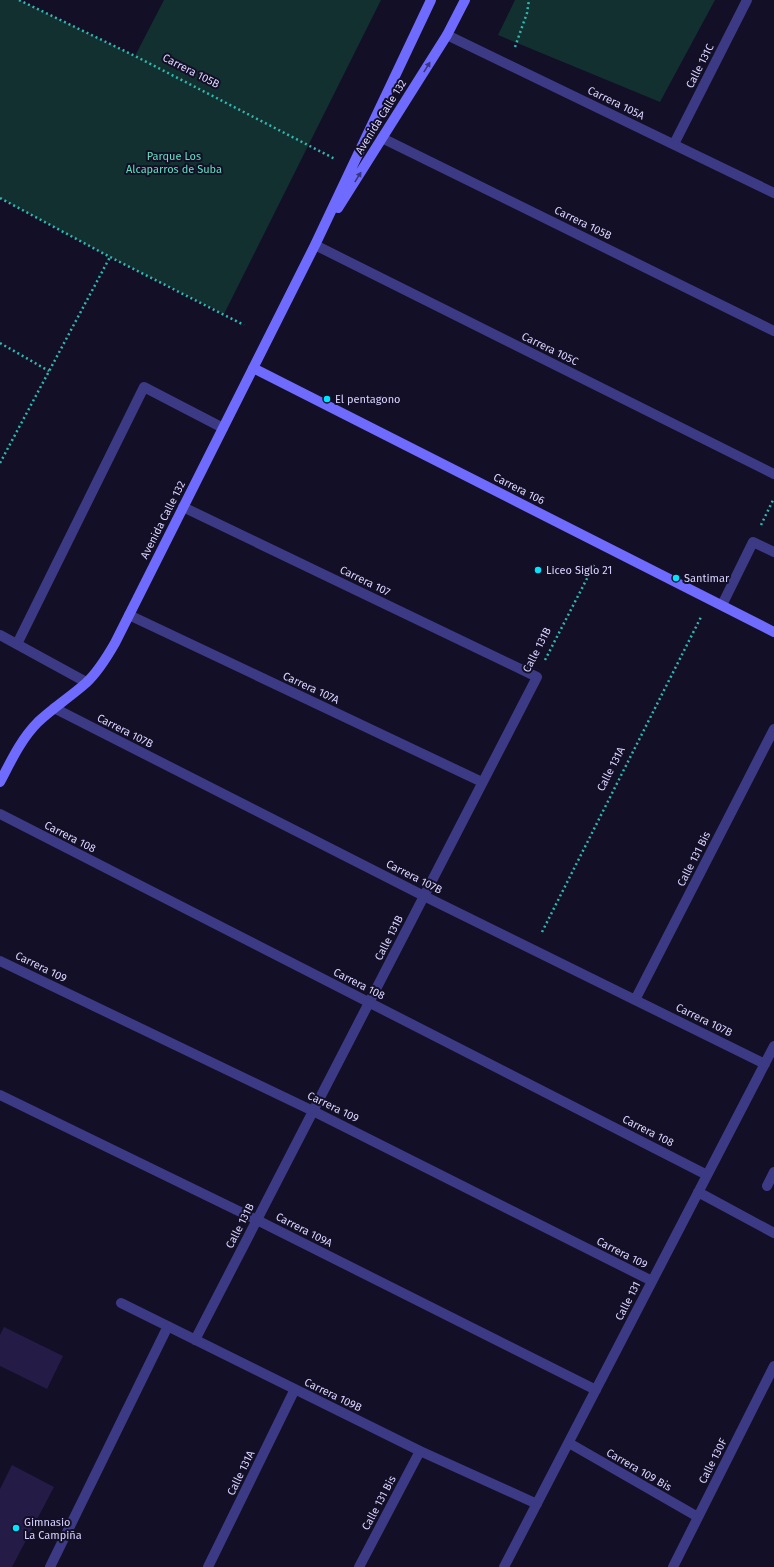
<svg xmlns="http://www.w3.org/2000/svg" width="774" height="1567" font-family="'Fira Sans',sans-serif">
<rect width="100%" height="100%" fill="#130f26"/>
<path fill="#12302f" d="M0,0H19L135,56L164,0H381L224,314L110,257L0,198Z
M515,0H715L660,102L498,35Z"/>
<path fill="#241b47" d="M4,1327L63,1356L47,1389L0,1366V1335Z
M12,1465L54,1487L12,1567H0V1489Z"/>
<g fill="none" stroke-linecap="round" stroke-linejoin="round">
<path stroke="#2fb8b0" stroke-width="2.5" stroke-dasharray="2 3" stroke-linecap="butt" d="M19,0L135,56L335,159
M515,47L527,13L529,0
M0,198L110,257L244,325
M0,343L49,371
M0,463L110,257
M761,525L774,498
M545,660L595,563
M542,932L701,617"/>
<path stroke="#3d3a85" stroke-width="10" d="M722,605L753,542L774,552
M17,644L144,387L223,428
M767,1186L774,1172"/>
<path stroke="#3d3a85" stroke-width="10" d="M447,35L774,193
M382,138L774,331
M674,144L747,0
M315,245L774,474
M183,507L537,677L195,1340
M129,615L482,782
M0,635L86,682
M54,708L424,896L765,1064
M0,814L707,1175
M0,961L313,1111L652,1281
M635,1000L774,729
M0,1095L257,1220L596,1390
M698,1192L774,1233
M121,1303L420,1451L537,1504
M569,1443L698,1517
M50,1567L168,1326
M208,1567L295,1389
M359,1567L420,1451
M504,1567L774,1046
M673,1567L774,1366"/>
<path stroke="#6f6bff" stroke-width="10" d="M338,208L447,35L465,0
M253,368L774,632
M0,782C11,761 21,739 38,722C53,708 70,697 86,683C98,672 107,657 115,643L315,245L431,0"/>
</g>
<defs><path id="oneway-solid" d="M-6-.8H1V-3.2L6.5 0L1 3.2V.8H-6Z"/></defs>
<g fill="#38347d">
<use href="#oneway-solid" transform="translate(427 67) rotate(-58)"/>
<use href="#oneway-solid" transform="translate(358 177) rotate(-58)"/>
</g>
<g fill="#00e5ff" stroke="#130f26" stroke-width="1.5">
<circle cx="327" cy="399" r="4"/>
<circle cx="538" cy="570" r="4"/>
<circle cx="676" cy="578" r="4"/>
<circle cx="16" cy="1528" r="4"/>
</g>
<g text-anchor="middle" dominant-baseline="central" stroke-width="4" stroke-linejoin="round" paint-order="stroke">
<g font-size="11" fill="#d9d4ff" stroke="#130f26">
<text transform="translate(700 66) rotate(-63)">Calle 131C</text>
<text transform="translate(191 71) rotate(27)">Carrera 105B</text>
<text transform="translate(616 103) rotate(26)">Carrera 105A</text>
<text transform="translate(381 117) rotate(-58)">Avenida Calle 132</text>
<text transform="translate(583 223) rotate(26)">Carrera 105B</text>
<text transform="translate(550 349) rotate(26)">Carrera 105C</text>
<text transform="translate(519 489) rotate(27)">Carrera 106</text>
<text transform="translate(163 520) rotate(-63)">Avenida Calle 132</text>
<text transform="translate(365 581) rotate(26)">Carrera 107</text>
<text transform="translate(537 650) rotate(-63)">Calle 131B</text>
<text transform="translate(311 688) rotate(25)">Carrera 107A</text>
<text transform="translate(125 731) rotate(27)">Carrera 107B</text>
<text transform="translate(611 769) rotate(-63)">Calle 131A</text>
<text transform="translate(70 837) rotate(27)">Carrera 108</text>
<text transform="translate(694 859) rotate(-63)">Calle 131 Bis</text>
<text transform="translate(414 877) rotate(27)">Carrera 107B</text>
<text transform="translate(389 938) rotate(-63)">Calle 131B</text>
<text transform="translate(41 967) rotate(26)">Carrera 109</text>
<text transform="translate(359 984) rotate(27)">Carrera 108</text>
<text transform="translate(704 1020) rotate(26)">Carrera 107B</text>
<text transform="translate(333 1107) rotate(26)">Carrera 109</text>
<text transform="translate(648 1131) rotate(27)">Carrera 108</text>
<text transform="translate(240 1226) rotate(-63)">Calle 131B</text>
<text transform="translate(304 1230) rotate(27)">Carrera 109A</text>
<text transform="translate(622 1253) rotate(27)">Carrera 109</text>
<text transform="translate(628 1301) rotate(-63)">Calle 131</text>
<text transform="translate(333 1395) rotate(26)">Carrera 109B</text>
<text transform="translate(713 1461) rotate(-63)">Calle 130F</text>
<text transform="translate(639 1470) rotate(30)">Carrera 109 Bis</text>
<text transform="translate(241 1473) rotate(-64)">Calle 131A</text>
<text transform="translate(379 1503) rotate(-62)">Calle 131 Bis</text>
</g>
<g font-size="11" fill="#5fe0c0" stroke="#130f26">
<text x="174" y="156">Parque Los<tspan x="174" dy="13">Alcaparros de Suba</tspan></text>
</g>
<g font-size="11" fill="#d9d4ff" stroke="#130f26" text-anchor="start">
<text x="335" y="399">El pentagono</text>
<text x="546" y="570">Liceo Siglo 21</text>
<text x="684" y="578">Santimar</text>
<text x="24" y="1522">Gimnasio<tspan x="24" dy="13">La Campiña</tspan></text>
</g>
</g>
</svg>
